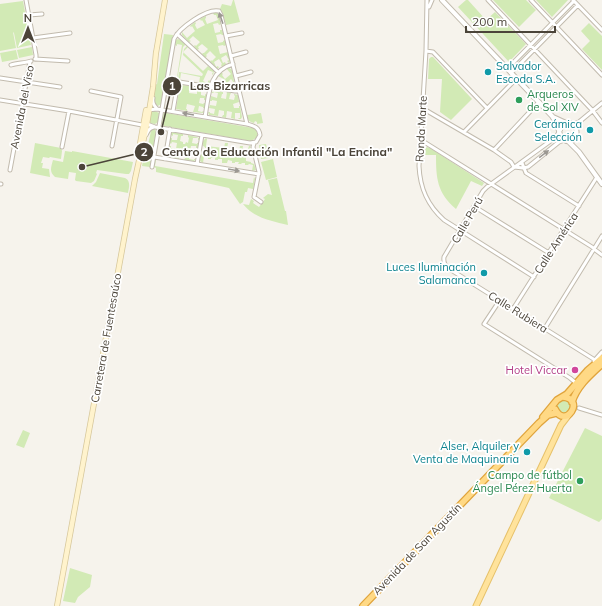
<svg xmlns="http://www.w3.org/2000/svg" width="602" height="606" font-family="Mulish,sans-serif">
<rect width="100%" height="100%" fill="#f6f3ec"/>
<path fill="#d2eab5" d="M233,0H234L240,22L226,25L223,14L220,9L222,4L231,6Z
M466,0H468L486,20L495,12L526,44L509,62L458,7Z
M493,0H526L536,10L519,27Z
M536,0H568L552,17Z
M23,1L31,45L17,48L14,33L13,32L16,48L0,51V4Z
M216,12L219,14L221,24L219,25L218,23L213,24L215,33L220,32V30H222L224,35H222L221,34L216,35L218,43L223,42V41L225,40L226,45L224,46L223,45L218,46L220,54L228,52L230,60L229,63L227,61L229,60L226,55L221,58L223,63L225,62L226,64L222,67L221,65L222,64L219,59L214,62L216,67L218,66L219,68H216L210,62L211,60L212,61L216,57L210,51L206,55L207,56L205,58L202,54L203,53H204L208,49L202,44L198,47L199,49L197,50L194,46L195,45L196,46L200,42L193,36L189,40L191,41L189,42L182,35V32L187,38L195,31L192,26L191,27L190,26L195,22L196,23L195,25L197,29L205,25L202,20L201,21L200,19L206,16V18L205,19L207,24L218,20L216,15H214L213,13Z
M589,23L602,36V70L582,49L590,41L581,31Z
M164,34L173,35L161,104L158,106L154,103C154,97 155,91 155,85L157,84Z
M178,39L180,40L186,44L183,47L177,80C174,79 169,79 169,75L177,77L182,45L177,44V46L175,45L176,40Z
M187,46L188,47L183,52L203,71L208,66L214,71L213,75L212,74L213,72L208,70L203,81L207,83L209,80L210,81L209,84L206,85L199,83L200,77L181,73L180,80H178L179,72L202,76L203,74L183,55L184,49Z
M32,47L33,55L19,58L17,50Z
M16,50L18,59L2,62L0,53Z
M431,57H433L472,99L451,120L440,112L442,79H428L429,59Z
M228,67L232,70L235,87L233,85L234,83L231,79L225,85L230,88L231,87L233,89L216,87L214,85V82L218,85H220L224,79L218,76L221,72L223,74L222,75L225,79L231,74L226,68Z
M180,85L190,86L189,93L197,94V87L207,90V92L206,91V90H201V95L205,96V94L207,95L206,100H204V98H200L199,103L203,104L204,103H206L205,108H203V107L199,106L198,111L202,112L203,111H204L203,113L193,112L195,106L187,104L186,109H187V111L176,109Z
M214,91L223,92V94H222L221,98L226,99L227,92L231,93L230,95L229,99L234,100L235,96L234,95V94L238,95L239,102L233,104L234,108H239V106H240L242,117L241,119H238L239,118H240V113H235V119L231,118L232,112L227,111L226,118L222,117L223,115H224V111L219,110L218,116L209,115L208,112H210V113L214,114L215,109L209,108L210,105L216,106L217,101L212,100V101H210L211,96L217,98L218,93L214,92L213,93H211Z
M151,110L155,111L159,113L158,122L155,124L149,123Z
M164,113H166L253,128C258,130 259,134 256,138L251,141L164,126L162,123L163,115Z
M261,113L263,123L257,124V122L255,121L254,123C249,122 248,120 247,115Z
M151,129H155L156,132L150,167L142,166C144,153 150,142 151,129Z
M171,132L183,134V136H181L180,141L183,142V144H185L186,142L188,143L189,138L188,137V135L196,137L199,138V140H198V138H193L192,143L197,144V143H199L198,148H196V146H191L190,151L195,152L196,151H198L197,156H195V155L190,154L189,159L194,160V159H196L194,161L184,160L185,158H186L187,153L179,152L178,157H179V159L167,157L168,154H169V156L174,157L175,151L170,150V152H168L169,146H171V148L176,149L177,143L172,142L171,144L170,143V138H172V140H177L178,135L173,134V136L171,135Z
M206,138L207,139L206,146L224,148L225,143H228L227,149L239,151L240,146H243L242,152H247L249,146H250L252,155L251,156L246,155V161L251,162V163L254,164L256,170L252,171L253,165L249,164L248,165H245V163H242L241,164H238L239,162H235V163H232V161L228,160L227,163H222V159H218V160H215V158H211V159H208V157L204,156L203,163L200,161L201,154L204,155V153L208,154L209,149L205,148V147L203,146V141Z
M35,143L61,148L62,151L61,159L50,157L49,158L43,157L41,163H43L42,168L49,169L50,177L30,173Z
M266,144L269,158L261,159L259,145Z
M427,147L430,148L484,183L482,186L471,181L456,209C437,193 436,178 436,155H424L425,149Z
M65,151L72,152V151L133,162L131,171L129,174H126L97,170L96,173L97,174L94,181L91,183L76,181L75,180L76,173L69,172L68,179L55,177C49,172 51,167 53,160L63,162Z
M156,159L155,166L253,183L254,177L255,179L253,189L248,188L247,192H245L243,202L240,204L229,188L156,172V168L154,167L155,160Z
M273,159L277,177L266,180L261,162Z
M100,173L125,178C131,181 129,187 128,193L92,186L96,182Z
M277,178L285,211H286L288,225C275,222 260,219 250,211C247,209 245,206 243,204L249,205L251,199L254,201L253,203L259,207L265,199L263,198L268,194L272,195L268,180Z
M557 407a7 7 0 1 1 14 0a7 7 0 1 1-14 0Z
M585,428L602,436V519L599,522L549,498Z
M23,430L30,433L24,448L16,445Z
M70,568L92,575L90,587L78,597L75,603L63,601Z"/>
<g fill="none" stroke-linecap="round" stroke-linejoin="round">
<g stroke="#c2bbae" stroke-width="5">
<path id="minor" d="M26,0L36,55V58L35,59
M427,0L426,51L419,166C420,188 427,205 444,220L534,277
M488,0L593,111L602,123
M531,0L602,75
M573,0L602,30
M429,7L432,0
M29,15L42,14
M177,34L218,72
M226,36L242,33
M33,38L70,33
M426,51L433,52L487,108
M231,56L246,52
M35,59L68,61
M11,65C17,63 25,63 31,61
M507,69L574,1
M511,73L578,5
M236,76L251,72
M0,78L60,87
M167,80L235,91H239
M91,91L121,97L112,146
M153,98C152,103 154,105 157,109
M0,100L69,111L142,125L147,124L155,127L250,143L256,142L260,135C259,127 254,126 247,124L157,109L148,110
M422,108L494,150L511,162L514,167
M173,111L178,82
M205,117C209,95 208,71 233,64
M573,124L579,122L602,103
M464,132L516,79
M559,132L556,137L487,187L483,191L444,257C443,264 446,266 451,270L595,360
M146,135C148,131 149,128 154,127
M421,140L592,247L594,249L602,255
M254,143L253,147L259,172L254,197L261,202
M62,147L69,111
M494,150L539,102
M154,157L259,174
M165,159L170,129
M522,163L526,173L579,206
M197,164L202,135
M152,167L174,39C179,28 207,8 219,11L221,15L247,124
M514,167L523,168L528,167L559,142L565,140
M10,170L30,62
M0,184H1
M475,207L549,253
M500,300L484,324L570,378L576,383
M513,309L597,177
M545,328L602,236
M594,361L602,352
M579,408L602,415"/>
</g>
<g stroke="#c2bbae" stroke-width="6">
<path id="tertiary" d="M442,0L552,116C555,120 557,124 558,128C560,132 559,136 563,139C572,146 580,135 575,126L570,123C565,123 561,125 560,130
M553,117L566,123
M568,141L579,152L602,184"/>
</g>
<g stroke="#d6c79b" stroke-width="6">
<path id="secondary" d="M156,53L165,0
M140,144L146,110
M57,606L135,179L147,124L153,87L156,52"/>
</g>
<g stroke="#e6c16a" stroke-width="7">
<path id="primary" d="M476,606L561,425L568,416"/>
</g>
<g stroke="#e0a43c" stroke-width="8">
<path id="trunk" d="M572,402C577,386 590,375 602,364
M555,409C565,430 586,399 563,397
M543,417L557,400L567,394L588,370L602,358
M363,606L539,423L548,415L556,413"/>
</g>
<use href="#minor" stroke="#fff" stroke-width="3"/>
<use href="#tertiary" stroke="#fff" stroke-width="4"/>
<use href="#secondary" stroke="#fff3cd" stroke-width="4.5"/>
<use href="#primary" stroke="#ffe39c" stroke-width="5"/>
<use href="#trunk" stroke="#ffd985" stroke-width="5.5"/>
</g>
<defs><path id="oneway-solid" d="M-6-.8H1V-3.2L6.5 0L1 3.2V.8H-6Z"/></defs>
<g fill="#9c9892">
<use href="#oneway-solid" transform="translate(221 18) rotate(-109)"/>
<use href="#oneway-solid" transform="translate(188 114) rotate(-170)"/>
<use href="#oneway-solid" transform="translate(544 154) rotate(-37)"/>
<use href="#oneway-solid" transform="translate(234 170) rotate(10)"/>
</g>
<g fill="#0f9aa8" stroke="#fff" stroke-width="1.5">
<circle cx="488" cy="72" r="4"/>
<circle cx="590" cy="130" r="4"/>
<circle cx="484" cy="273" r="4"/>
<circle cx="527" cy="452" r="4"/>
</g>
<g fill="#2e9e5b" stroke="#fff" stroke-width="1.5">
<circle cx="519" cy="100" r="4"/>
<circle cx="580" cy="481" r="4"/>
</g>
<circle fill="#d1479c" stroke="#fff" stroke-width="1.5" cx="575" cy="370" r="4"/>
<g text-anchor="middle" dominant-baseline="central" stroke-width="3.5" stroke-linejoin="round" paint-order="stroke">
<g font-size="11" fill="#0d838f" stroke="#fff" text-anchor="end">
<text x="496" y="66" text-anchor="start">Salvador<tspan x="496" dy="13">Escoda S.A.</tspan></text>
<text x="582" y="124">Cerámica<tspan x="582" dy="13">Selección</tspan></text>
<text x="476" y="267">Luces Iluminación<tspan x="476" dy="13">Salamanca</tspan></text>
<text x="519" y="446">Alser, Alquiler y<tspan x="519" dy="13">Venta de Maquinaria</tspan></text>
</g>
<g font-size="11" fill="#27864d" stroke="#fff" text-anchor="start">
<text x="527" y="94">Arqueros<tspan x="527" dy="13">de Sol XIV</tspan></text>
<text x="572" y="475" text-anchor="end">Campo de fútbol<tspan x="572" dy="13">Ángel Pérez Huerta</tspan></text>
</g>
<g font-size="11" fill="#4b4439" stroke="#fff">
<text transform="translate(22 107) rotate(-79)">Avenida del Viso</text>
<text transform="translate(421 129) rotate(-87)">Ronda Marte</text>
<text transform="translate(467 220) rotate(-60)">Calle Perú</text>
<text transform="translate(556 243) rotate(-57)">Calle América</text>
<text transform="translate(518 312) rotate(32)">Calle Rubiera</text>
<text transform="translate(106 338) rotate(-80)">Carretera de Fuentesaúco</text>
<text transform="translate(417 549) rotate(-46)">Avenida de San Agustín</text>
</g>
<g font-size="11" fill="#b23c85" stroke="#fff" text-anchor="end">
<text x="567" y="370">Hotel Viccar</text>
</g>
</g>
<path fill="none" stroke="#4b4439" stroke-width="1.5" d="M161 132L172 86M82 167L144 152"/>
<g fill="#4b4439" stroke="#fff" stroke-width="1.5">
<circle cx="161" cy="132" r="4"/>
<circle cx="82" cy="167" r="4"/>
<circle cx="172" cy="86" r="10"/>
<circle cx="144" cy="152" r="10"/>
</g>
<g font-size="12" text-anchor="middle" font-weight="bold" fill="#fff">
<text x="172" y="90">1</text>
<text x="144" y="156">2</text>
</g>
<g font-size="12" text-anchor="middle" font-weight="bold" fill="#4b4439" stroke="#fff" stroke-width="3.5" stroke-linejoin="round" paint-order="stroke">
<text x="230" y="90">Las Bizarricas</text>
<text x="277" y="156">Centro de Educación Infantil "La Encina"</text>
</g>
<g transform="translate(28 28)" stroke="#ffffff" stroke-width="3" paint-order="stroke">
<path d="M0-3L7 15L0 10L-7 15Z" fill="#4b4439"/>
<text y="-6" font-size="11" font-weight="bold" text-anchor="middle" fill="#4b4439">N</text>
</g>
<path d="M466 26v6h89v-6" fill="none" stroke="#4b4439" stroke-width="2"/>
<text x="472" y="26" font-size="12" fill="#4b4439" stroke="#ffffff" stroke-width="3" paint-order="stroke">200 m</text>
</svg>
